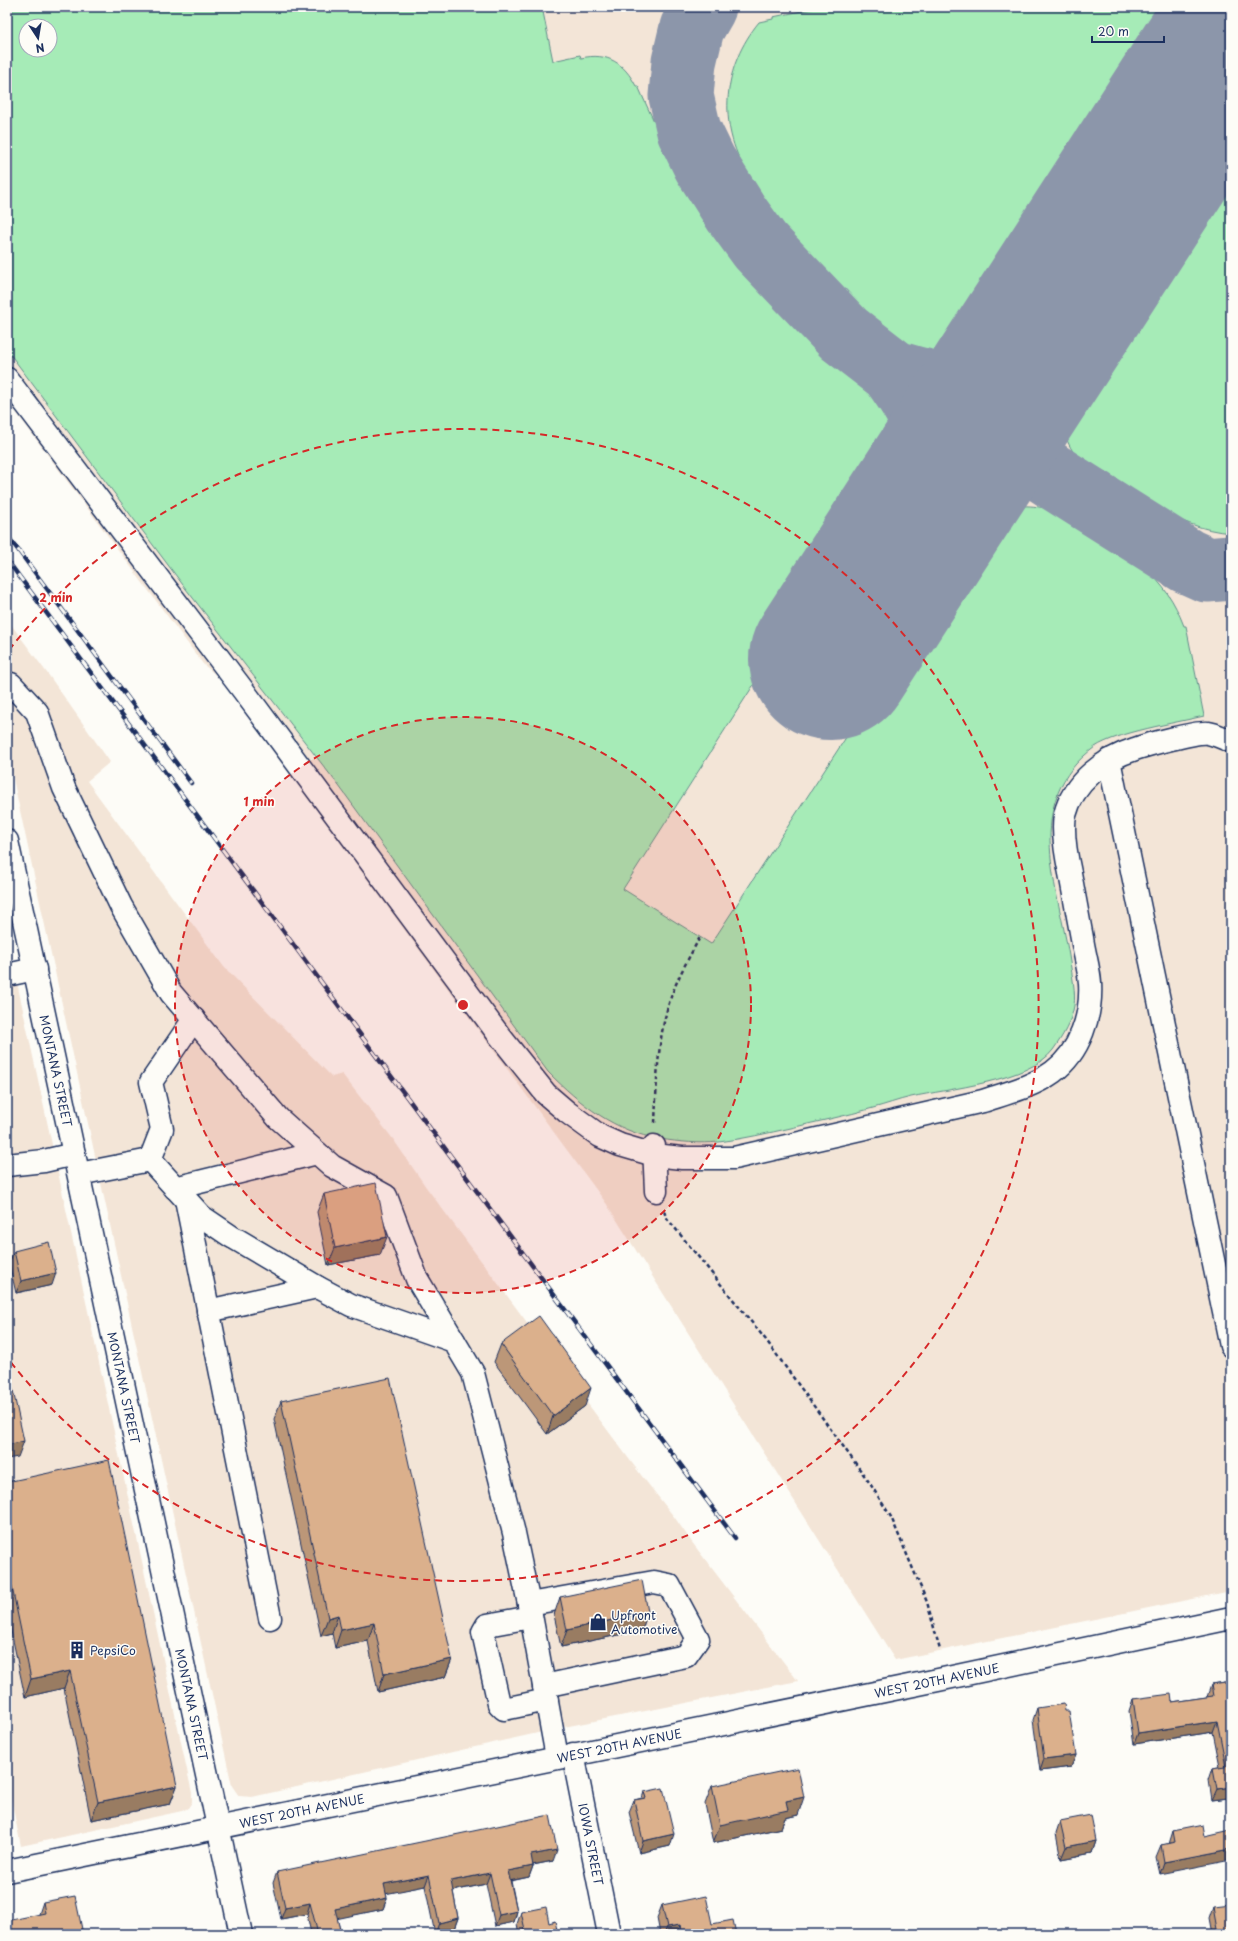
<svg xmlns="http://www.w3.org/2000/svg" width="1238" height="1941" font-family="'Playpen Sans',sans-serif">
<rect width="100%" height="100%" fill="#fdfcf7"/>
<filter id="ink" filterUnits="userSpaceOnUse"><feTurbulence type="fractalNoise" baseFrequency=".025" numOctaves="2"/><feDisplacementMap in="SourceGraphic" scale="8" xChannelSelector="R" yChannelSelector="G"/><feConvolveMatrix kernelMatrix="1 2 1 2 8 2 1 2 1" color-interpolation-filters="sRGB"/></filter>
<g filter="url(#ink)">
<path fill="#f3e5d7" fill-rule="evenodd" d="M7,7H1231V1591L895,1660L606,1203L219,678L203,664L7,400ZM26,26H50V50H26Z
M7,619L50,677L110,762L87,781L224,967L332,1077L342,1074L393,1139L426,1187L641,1475L675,1518L691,1541L798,1681L569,1726L252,1797L239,1796L232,1786L9,760L7,758Z
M7,936L192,1793V1802L188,1808L182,1811L21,1846L7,1780Z"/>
<path fill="#a6ebb7" stroke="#608d8a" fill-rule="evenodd" d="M7,7H542L553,61L580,55L581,58C608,52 624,63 636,86H638C673,167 720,249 783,312C799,328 815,344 832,358C852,375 880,388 894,411C897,417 900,442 899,449C899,455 897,459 895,464L623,889L711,944L990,517C1009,505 1024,504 1045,508L1144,567C1164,586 1174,600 1184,626H1186L1204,716C1175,723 1118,732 1095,747C1020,801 1059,889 1070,962C1072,975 1076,992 1074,1006C1071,1022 1063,1036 1053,1050C1030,1081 947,1089 911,1097C898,1100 885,1105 873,1108C846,1116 819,1121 791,1128C768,1133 743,1139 719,1142C700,1144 679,1142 660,1139C615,1132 580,1104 548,1072L339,786L186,589L7,350ZM26,26H50V50H26Z
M821,7H1191L972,343C961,349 945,358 932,357C917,356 904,344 893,336C833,290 788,236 745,175L747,173C717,124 723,66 759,22L773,19V17Z
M1231,139V533C1173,528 1127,490 1080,460C1066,447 1058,419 1063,401C1065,396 1068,391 1071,387Z"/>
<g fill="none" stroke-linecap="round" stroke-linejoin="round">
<path stroke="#8c96aa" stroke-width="65" d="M704,7L692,28L684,62L681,96L689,131L705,164L736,213L760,246L844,334L892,371L1060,481L1187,561L1207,570L1231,568
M892,371C931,423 940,455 922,518
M893,372C905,376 918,380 931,382C985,391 1020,348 1054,314"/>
<path stroke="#8c96aa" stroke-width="162" d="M830,659L1231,41"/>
<g stroke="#1b2f5e" stroke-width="25">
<g id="minor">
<path d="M7,379L243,690L499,1035L546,1094L567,1112L600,1136L620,1145L654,1155L682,1158H734L983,1101C1007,1093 1032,1087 1053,1072C1080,1052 1092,1015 1090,983C1089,968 1084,953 1082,938C1078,916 1074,894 1070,873C1066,855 1062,833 1065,815C1073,782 1104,759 1135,749C1146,745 1198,731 1208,733C1216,734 1224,739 1231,741"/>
<path d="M7,684H11L37,712L64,788L121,906L171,993L278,1118L332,1166L386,1196L417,1279L473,1373L514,1533L529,1604L557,1757"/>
<path d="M1109,760L1231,1346"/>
<path id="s1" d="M7,841L241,1934"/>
<path d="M7,975L35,969"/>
<path d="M654,1146L656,1191"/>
<path d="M150,1160L162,1129L151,1082L194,1019"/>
<path d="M7,1165L44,1161L74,1154"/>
<path d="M79,1174L150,1160L201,1216L232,1237"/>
<path d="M175,1188L317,1153"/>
<path d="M186,1199L270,1618"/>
<path d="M236,1239L317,1287L351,1305L454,1341"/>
<path d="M208,1311L317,1287"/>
<path d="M529,1604L654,1582L669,1585L698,1639L686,1656L544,1686"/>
<path d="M531,1617L487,1625L483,1632L499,1704L504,1709L547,1700"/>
<path id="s2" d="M573,1754L609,1934"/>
</g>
</g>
<g stroke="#1b2f5e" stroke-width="25">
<g id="major">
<path id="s3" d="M7,1871L938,1680L1231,1618"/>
</g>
</g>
<path stroke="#1b2f5e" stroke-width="2.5" stroke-dasharray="4 3" stroke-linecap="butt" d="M655,1123C657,1079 657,1031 674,989C681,971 691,954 700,937
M664,1211L666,1217L766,1340L869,1482L891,1517L927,1602L940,1650"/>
<use href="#minor" stroke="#fdfcf7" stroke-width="22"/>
<use href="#major" stroke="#fdfcf7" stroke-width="22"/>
<g stroke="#1b2f5e" stroke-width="4.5">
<path id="rail" d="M7,535L191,783
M7,560L735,1538"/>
</g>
<use href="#rail" stroke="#fdfcf7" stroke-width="3" stroke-dasharray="9" stroke-linecap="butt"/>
</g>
<path fill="#bc9778" stroke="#1b2f5e" d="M324,1194L380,1255L328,1265L317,1212Z
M14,1251L52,1285L16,1293L9,1263Z
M501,1344L585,1406L547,1434L494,1362Z
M281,1401L452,1659L445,1677L378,1692L368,1641L335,1648L332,1633L321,1636L274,1419Z
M7,1482L177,1786L170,1804L91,1820L64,1688L25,1697L7,1612Z
M560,1597L642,1630L561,1647L554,1615Z
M1231,1682V1813L1228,1798L1212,1800L1209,1780L1213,1768L1220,1767L1213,1732L1134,1744L1129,1711L1133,1699L1172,1702L1207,1697L1211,1685Z
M1037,1708L1076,1755L1071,1767L1040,1771L1033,1720Z
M712,1786L798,1815L785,1818L781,1828L713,1843L705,1804Z
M644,1792L670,1846L639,1853L629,1812L634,1800L642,1798Z
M1060,1821L1096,1841L1092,1853L1061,1859L1056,1833Z
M1173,1831L1205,1836L1160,1874L1156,1857L1161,1845L1169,1844Z
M553,1861L533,1865V1866L529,1877L511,1881L517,1911L514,1922L495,1926L486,1884L453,1891L458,1918L454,1929L435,1934L425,1886L386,1893L387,1898L383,1909L337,1918L341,1934H311L307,1914L281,1919L273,1883L277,1872Z
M43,1902L83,1934L39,1914Z
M662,1905L712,1924L736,1934H660L657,1918Z
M1214,1906L1231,1934H1213L1210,1918Z
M521,1912L549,1923L558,1934H519L517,1924Z"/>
<path fill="#997b62" stroke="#1b2f5e" d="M11,1082L7,1093V1083Z
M387,1237L380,1255L328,1265L335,1248Z
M56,1273L52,1285L16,1293L21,1281Z
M591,1388L585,1406L547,1434L553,1416Z
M24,1441L18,1457L7,1459V1445Z
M648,1612L642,1630L561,1647L567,1630Z
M338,1615L332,1633L321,1636L328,1618Z
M374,1623L368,1641L335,1648L341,1630Z
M452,1659L445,1677L378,1692L384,1674Z
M70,1671L64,1688L25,1697L31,1679Z
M1217,1721L1213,1732L1134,1744L1138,1733Z
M1076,1755L1071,1767L1040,1771L1044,1759Z
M177,1786L170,1804L91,1820L98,1802Z
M1231,1787V1790L1228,1798L1212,1800L1217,1789Z
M804,1797L798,1815L785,1818L781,1828L713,1843L720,1825L786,1801Z
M674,1834L670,1846L639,1853L643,1841Z
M1096,1841L1092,1853L1061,1859L1066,1847Z
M1231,1849V1860L1160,1874L1164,1862Z
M557,1850L553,1861L527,1866L531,1855Z
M533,1866L529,1877L504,1882L508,1871Z
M490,1873L486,1884L447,1892L451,1881Z
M429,1875L425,1886L380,1895L384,1884Z
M387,1898L383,1909L331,1920L335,1909Z
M310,1903L307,1914L281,1919L285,1908Z
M517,1911L514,1922L495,1926L499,1915Z
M458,1918L454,1929L435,1934L439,1923Z
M680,1925L677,1934H664L667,1927Z"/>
<path fill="#dbb08c" stroke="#1b2f5e" d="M7,1062L11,1082L7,1083Z
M376,1183L387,1237L335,1248L324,1194Z
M49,1242L56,1273L21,1281L14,1251Z
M539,1316L591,1388L553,1416L501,1344Z
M7,1363L24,1441L7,1445Z
M390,1378L452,1659L384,1674L374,1623L341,1630L338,1615L328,1618L281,1401Z
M109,1460L177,1786L98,1802L70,1671L31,1679L7,1563V1482Z
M642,1580L648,1612L567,1630L560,1597Z
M1231,1682V1787L1217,1789L1213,1768L1226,1766L1217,1721L1138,1733L1133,1699L1171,1694L1172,1702L1213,1696L1211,1685Z
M1064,1704L1065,1711H1069L1076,1755L1044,1759L1037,1708Z
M798,1768L804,1797L786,1801L788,1810L720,1825L712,1786Z
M663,1788L674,1834L643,1841L634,1800L646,1798L644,1792Z
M550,1815L557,1850L531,1855L533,1866L508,1871L517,1911L499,1915L490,1873L451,1881L458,1918L439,1923L429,1875L384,1884L387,1898L335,1909L341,1934H318L310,1903L285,1908L277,1872Z
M1091,1815L1096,1841L1066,1847L1060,1821Z
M1203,1825L1205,1836L1231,1830V1849L1164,1862L1161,1845L1175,1842L1173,1831Z
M75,1896L83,1934H7V1921L45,1913L43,1902Z
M706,1896L712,1924L733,1920L736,1934H682L680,1925L667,1927L662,1905Z
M1231,1904V1934H1219L1214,1906Z
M546,1907L549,1923L555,1921L558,1934H526L521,1912Z"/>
</g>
<circle cx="463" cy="1005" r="288" fill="#d62828" fill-opacity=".12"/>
<g fill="none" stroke="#d62828" stroke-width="2" stroke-dasharray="7 5">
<circle cx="463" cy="1005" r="288"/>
<path d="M9 650A576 576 0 1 1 9 1360"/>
</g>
<defs>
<g id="shop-bare" transform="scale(1.38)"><path d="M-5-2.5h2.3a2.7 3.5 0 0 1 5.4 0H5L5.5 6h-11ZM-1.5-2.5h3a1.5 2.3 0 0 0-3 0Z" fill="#1b2f5e" stroke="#fdfcf7" stroke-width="2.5" paint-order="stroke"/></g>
<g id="building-bare" transform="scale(1.38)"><path d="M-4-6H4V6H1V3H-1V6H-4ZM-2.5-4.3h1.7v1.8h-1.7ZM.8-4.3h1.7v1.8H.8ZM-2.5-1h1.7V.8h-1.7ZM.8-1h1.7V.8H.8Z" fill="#1b2f5e" stroke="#fdfcf7" stroke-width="2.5" paint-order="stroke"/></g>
</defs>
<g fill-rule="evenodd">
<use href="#shop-bare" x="598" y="1622"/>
<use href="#building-bare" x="77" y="1650"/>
</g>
<g text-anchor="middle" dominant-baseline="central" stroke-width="3" stroke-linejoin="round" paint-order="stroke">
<g font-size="12" fill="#1b2f5e" stroke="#fdfcf7">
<text stroke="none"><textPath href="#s1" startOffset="235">MONTANA STREET</textPath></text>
<text stroke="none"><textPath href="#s1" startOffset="559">MONTANA STREET</textPath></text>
<text stroke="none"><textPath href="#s3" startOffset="949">WEST 20TH AVENUE</textPath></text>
<text stroke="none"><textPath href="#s1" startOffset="883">MONTANA STREET</textPath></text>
<text stroke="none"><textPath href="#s3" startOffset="625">WEST 20TH AVENUE</textPath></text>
<text stroke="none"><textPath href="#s3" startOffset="301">WEST 20TH AVENUE</textPath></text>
<text stroke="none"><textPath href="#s2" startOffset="92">IOWA STREET</textPath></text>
</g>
<g font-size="12" fill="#1b2f5e" stroke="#fdfcf7" text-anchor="start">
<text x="611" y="1615">Upfront<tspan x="611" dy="14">Automotive</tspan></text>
<text x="90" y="1650">PepsiCo</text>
</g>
</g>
<circle cx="463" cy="1005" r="6" fill="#d62828" stroke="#fdfcf7" stroke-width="2"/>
<g font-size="12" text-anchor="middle" font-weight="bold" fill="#d62828" stroke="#fdfcf7" stroke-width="3" stroke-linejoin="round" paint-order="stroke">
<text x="56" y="602">2 min</text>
<text x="259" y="806">1 min</text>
</g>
<rect width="1238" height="1941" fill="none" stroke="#fdfcf7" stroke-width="24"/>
<rect x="12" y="12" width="1214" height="1917" fill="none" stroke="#1b2f5e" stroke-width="1.5" filter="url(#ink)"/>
<g transform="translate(38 38) rotate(168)"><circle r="19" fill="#fdfcf7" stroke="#a3aaba"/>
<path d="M0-3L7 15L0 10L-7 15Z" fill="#1b2f5e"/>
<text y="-6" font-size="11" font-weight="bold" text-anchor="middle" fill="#1b2f5e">N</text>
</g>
<path d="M1092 36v6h72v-6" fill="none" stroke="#1b2f5e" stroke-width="2"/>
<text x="1098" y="36" font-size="12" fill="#1b2f5e" stroke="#fdfcf7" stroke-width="3" paint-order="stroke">20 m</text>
</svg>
